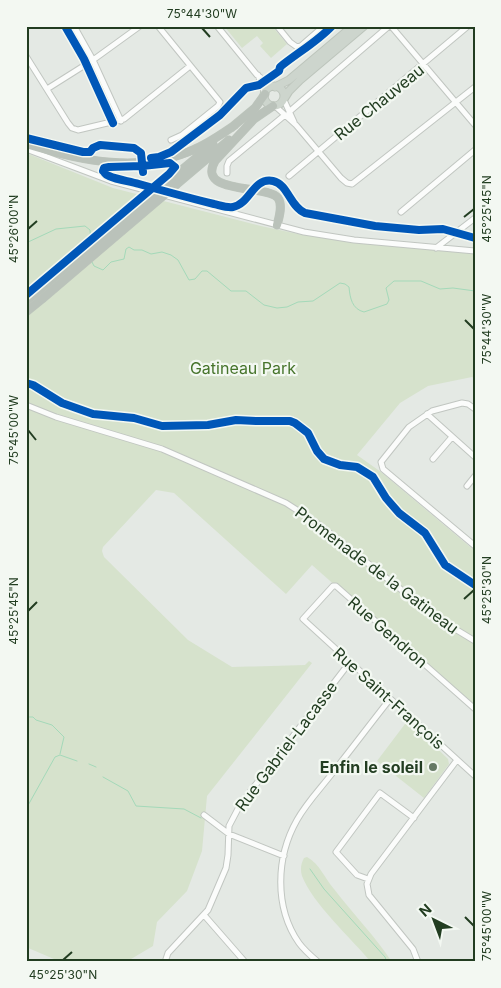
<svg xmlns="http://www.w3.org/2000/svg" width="501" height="988" font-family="Inter,sans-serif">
<rect width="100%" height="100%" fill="#e4e9e4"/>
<path fill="#d6e2cc" d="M224,26H272L287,44L271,58L260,46L263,43L257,36L242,48Z
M26,153L113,188L261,226L298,234L475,254V379L472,377L428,386L400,403L357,455L381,472L475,551V709L312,565L286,594L174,493L156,490L103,547L102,551L104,557L188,640L232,667L305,665L309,661L312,663L207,796L202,851L187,891L157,922L153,946L126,962H61L26,947Z
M408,720L448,759L449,764L424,798L377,761Z
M307,857C320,864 325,879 334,889C353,914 375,936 392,962H371C351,938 313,904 302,876C300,869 301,864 304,858Z"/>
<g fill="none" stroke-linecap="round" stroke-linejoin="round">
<path stroke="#a4d9b9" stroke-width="1" d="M26,243L56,229L85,226L90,230L91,243
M92,262L94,266L103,270L111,262L124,259L126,249L129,247L134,250H142L151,254L162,252L171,255L178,260L189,280L195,279L202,271H207L231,291H246L264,305L277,308L287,307L298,302L313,301L340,283L345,284L349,287C350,298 352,309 364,312L387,304L389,300L386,288L394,281H421L440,289L453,288L475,291
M26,717H33L36,720L52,725L64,737L60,754
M89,764L96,767
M103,777L128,791L136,806L184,809L201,818
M26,809L55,757L60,755L77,761
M310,869L324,889L385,957L387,962"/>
<g stroke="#c1c6c1" stroke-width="7">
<path id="minor" d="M65,26L84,59L113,123
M74,26L93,60L121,121
M158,26L220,102L218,106L182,135L171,140
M217,26L257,75L274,87
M277,26L290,42L297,47L301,46L324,26
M391,26L475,125
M26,56L68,123L72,128L78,130L124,119L190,66
M258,75L265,94
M47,89L93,60L140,26
M284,100L294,122
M275,106L296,125L341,178L347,183L352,184L475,87
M289,112L389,26
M26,149L111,181L304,232L354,240L475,251
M227,173V166L229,161L285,115
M289,176L468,26
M401,212L475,150
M436,248L475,218
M26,405L56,417L162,449L286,503L317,523L437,618L475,641
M475,409L468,404L462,403L432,411L409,427L381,462L383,469L475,546
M427,414L475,457
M433,459L452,437
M467,486L475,476
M475,709L336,586H333L303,619L475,776
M204,815L229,834L284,856
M368,879L357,875L336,852L380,793L414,818
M204,915L245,962
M165,962L168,953L208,910L226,868L228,855L229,826L240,805L350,662
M318,962C311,956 304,950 299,943C274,907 276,857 297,820C307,802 322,787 334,771C353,747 371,723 390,699
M418,962L413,949L369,895L367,884L371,874C400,836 428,798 457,760"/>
</g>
<g stroke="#bdc5bc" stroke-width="9">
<path id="major" d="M264 96a10 10 0 1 1 20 0a10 10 0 1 1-20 0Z
M275,87L289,80L353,26
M284,99L289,91L300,80L364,26"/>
</g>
<g stroke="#bdc5bc" stroke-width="9">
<path id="highway" d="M254,119L215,161C196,195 267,184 278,198C283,205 279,218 277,225
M251,121L273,106
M231,128L255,108L265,94
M26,144C81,161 141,174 195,149C209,143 222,134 235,125
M172,178L213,144
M177,184L229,140
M26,301L36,293
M26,312L42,299"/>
</g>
<use href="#minor" stroke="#fbfcfb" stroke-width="5"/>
<use href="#major" stroke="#cdd5cd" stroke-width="7"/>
<use href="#highway" stroke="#bac2ba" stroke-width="8"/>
<g stroke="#bdc5bc" stroke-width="9" stroke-linecap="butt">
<path id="highway-bridge" d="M36,293L172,178
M42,299L177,184"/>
</g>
<use href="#highway-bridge" stroke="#bac2ba" stroke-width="8"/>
<g stroke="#f3f8f2" stroke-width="11">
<path id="cycleway" d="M65,26L84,59L113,123
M26,138L83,152H90L93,148L100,145L134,148L141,153L143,172
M151,158L159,157L171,152L220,115L246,88L259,85L279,71L280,67C297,53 317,42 332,26
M26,295L169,174L175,167L170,163L142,166L109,167L104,168L103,171C106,174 105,175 109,176C118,180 129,181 139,184C164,191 189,198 214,204C219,205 227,208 233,207C250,204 253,177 273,181C288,184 290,207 305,213L375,226L419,230L443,229L475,238
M26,383L33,385L62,403L93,414L134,418L162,426L208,425L236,420L256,421H290L295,423L308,433L317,451L324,459L340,465L357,467L373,477L386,498L399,513L425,533L445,565L475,585"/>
</g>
<use href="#cycleway" stroke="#0057b8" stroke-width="8"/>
</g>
<path fill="none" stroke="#223d21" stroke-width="2" d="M202,28L210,37M464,217L474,209M28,229L37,221M465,320L474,329M28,430L36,440M464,599L474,590M28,611L37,602M465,917L474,926M63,960L72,952"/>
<circle fill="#667965" stroke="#f3f8f2" stroke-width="2" cx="433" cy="767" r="5"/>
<g text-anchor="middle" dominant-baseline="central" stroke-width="4.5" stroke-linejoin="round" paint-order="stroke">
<g font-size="16" fill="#223d21" stroke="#f3f8f2">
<text transform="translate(379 102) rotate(-39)">Rue Chauveau</text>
<text transform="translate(377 570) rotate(37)">Promenade de la Gatineau</text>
<text transform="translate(388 632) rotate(41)">Rue Gendron</text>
<text transform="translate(389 698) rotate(42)">Rue Saint-François</text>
<text transform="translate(286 746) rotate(-53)">Rue Gabriel-Lacasse</text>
</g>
<g font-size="16" fill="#46742b" stroke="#f3f8f2">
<text x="243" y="368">Gatineau Park</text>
</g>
<g font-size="16" font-weight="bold" fill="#223d21" stroke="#f3f8f2" text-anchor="end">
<text x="423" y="767">Enfin le soleil</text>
</g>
</g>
<rect width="501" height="988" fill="none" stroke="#f3f8f2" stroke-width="55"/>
<g transform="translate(434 920) rotate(318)" stroke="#f3f8f2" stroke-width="4" paint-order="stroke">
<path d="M0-4L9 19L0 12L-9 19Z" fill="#223d21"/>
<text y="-8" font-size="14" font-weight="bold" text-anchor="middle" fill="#223d21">N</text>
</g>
<rect x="28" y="28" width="446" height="932" fill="none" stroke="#223d21" stroke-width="2"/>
<g font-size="12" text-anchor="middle" fill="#223d21">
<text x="202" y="18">75°44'30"W</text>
<text transform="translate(487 209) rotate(-90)" y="4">45°25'45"N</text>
<text transform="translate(14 229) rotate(-90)" y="4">45°26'00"N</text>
<text transform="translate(487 329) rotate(-90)" y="4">75°44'30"W</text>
<text transform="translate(14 430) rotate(-90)" y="4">75°45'00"W</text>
<text transform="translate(487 590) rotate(-90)" y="4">45°25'30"N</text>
<text transform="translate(14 611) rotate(-90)" y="4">45°25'45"N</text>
<text transform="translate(487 926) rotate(-90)" y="4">75°45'00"W</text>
<text x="63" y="979">45°25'30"N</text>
</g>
</svg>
